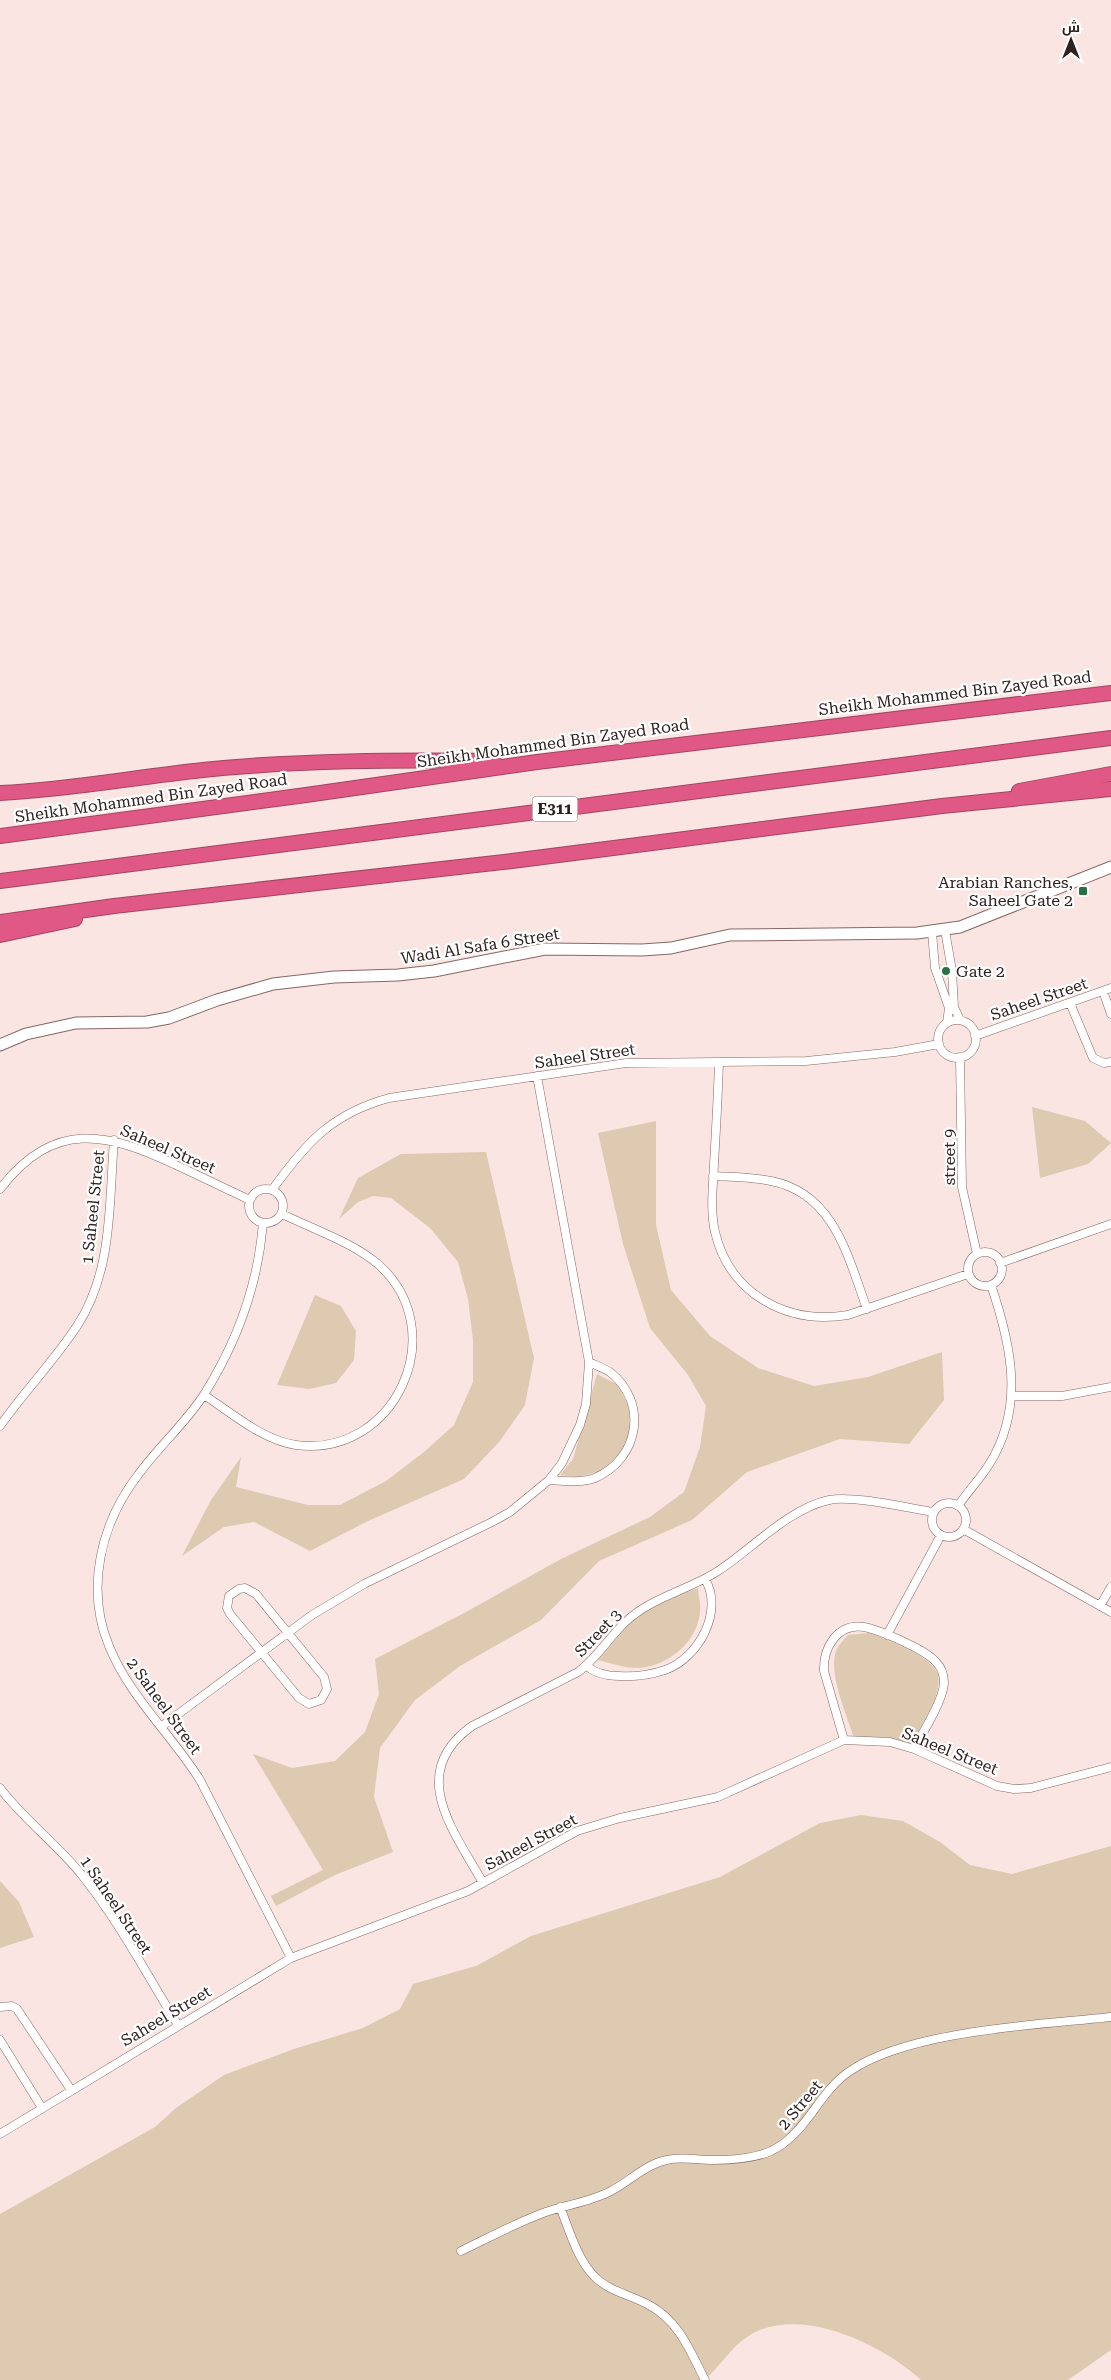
<svg xmlns="http://www.w3.org/2000/svg" width="1111" height="2380" font-family="'Roboto Serif',Cairo,serif">
<rect width="100%" height="100%" fill="#fae5e2"/>
<path fill="#ddcab0" d="M1032,1107L1085,1121L1111,1143L1088,1164L1040,1178Z
M656,1121V1225L671,1290L710,1336L758,1368L814,1386L868,1377L942,1352L944,1400L909,1444L840,1439L747,1472L692,1520L599,1561L541,1620L460,1666L415,1700L380,1748L374,1797L393,1852L335,1875L276,1906L271,1896L323,1870L253,1754L292,1768L335,1761L365,1732L379,1694L375,1659L466,1612L561,1559L650,1517L684,1492L700,1447L706,1406L688,1375L650,1328L623,1244L598,1133Z
M486,1152L534,1358L525,1405L500,1441L464,1479L366,1522L310,1551L254,1522L224,1527L182,1556L211,1500L241,1457L236,1487L308,1505H340L386,1481L424,1452L454,1425L473,1382V1340L468,1299L458,1262L430,1228L391,1198L373,1196L358,1202L339,1219L358,1178L401,1154Z
M315,1295L341,1306L356,1331L354,1360L336,1383L309,1389L277,1385Z
M597,1374L618,1385L629,1407L630,1432L620,1453L602,1471L578,1477L560,1475L573,1459Z
M698,1588C698,1595 701,1604 700,1611C698,1642 669,1665 640,1668C626,1669 611,1663 598,1660L637,1615L665,1600Z
M869,1633C886,1639 933,1656 938,1675C942,1691 923,1730 917,1746L887,1737L854,1738C847,1715 828,1674 836,1651C838,1645 844,1640 848,1635Z
M861,1815L903,1821L940,1842L970,1865L1012,1874L1111,1846V2350L1068,2380H921C882,2344 797,2303 747,2337C732,2346 719,2368 704,2380H0V2214L155,2127L176,2108L224,2075L294,2049L363,2028L400,2009L413,1984L476,1966L531,1936L720,1877L820,1823Z
M0,1881L19,1902L34,1937L0,1948Z"/>
<g fill="none" stroke-linecap="round" stroke-linejoin="round">
<g stroke="#866763" stroke-width="9">
<path id="street" d="M945,930L952,971L954,1007L960,1020
M932,932L935,968L949,1008L947,1023
M1103,991L1111,1014
M1070,1003L1093,1058L1104,1063L1111,1062
M938 1039a19 19 0 1 1 38 0a19 19 0 1 1-38 0Z
M975,1036L1111,988
M960,1057L962,1187L977,1254
M719,1062C718,1096 716,1130 714,1164C713,1187 710,1210 715,1232C730,1295 788,1325 848,1315L968,1274
M713,1176C732,1177 752,1177 771,1181C834,1193 848,1257 867,1309
M0,1189C54,1119 107,1132 178,1166C202,1177 226,1189 250,1200
M249 1206a17 17 0 1 1 34 0a17 17 0 1 1-34 0Z
M272,1190C306,1143 331,1114 389,1098L626,1063L806,1061L895,1052L939,1044
M263,1223C258,1285 238,1340 205,1393C186,1423 159,1446 138,1475C101,1523 85,1588 109,1646C129,1696 171,1734 200,1780L291,1958
M968 1269a17 17 0 1 1 34 0a17 17 0 1 1-34 0Z
M1000,1263L1111,1224
M204,1395C232,1413 262,1440 296,1445C395,1458 453,1332 379,1265C354,1243 313,1229 282,1214
M1012,1396H1062L1111,1387
M0,1426C24,1392 54,1361 77,1326C113,1272 109,1202 114,1140
M549,1480C564,1481 582,1483 595,1478C639,1459 649,1403 610,1372C604,1368 595,1365 589,1362
M932 1520a17 17 0 1 1 34 0a17 17 0 1 1-34 0Z
M958,1506C968,1491 981,1478 990,1463C1025,1406 1011,1344 991,1285
M963,1529L1111,1612
M245,1588L256,1594L324,1677L327,1689L321,1700L309,1704L299,1698L230,1614L227,1608L229,1596L239,1589Z
M1100,1606L1111,1587
M887,1635L941,1535
M587,1666C596,1674 606,1676 619,1676C634,1677 650,1675 665,1670C699,1658 724,1611 705,1579
M162,1726L312,1615L364,1584L492,1522L510,1512L549,1480L562,1463L580,1425L586,1404L589,1362L537,1076
M844,1740L824,1671C823,1648 837,1623 864,1627C876,1629 888,1635 900,1640C912,1646 927,1652 936,1662C941,1667 944,1675 944,1683C943,1701 923,1732 914,1749
M0,1788C24,1820 56,1843 81,1874C118,1920 147,1975 178,2025
M483,1883C454,1831 406,1773 472,1726L578,1672C599,1657 611,1633 631,1617C657,1596 690,1589 718,1571C752,1549 788,1509 829,1500C853,1495 907,1508 934,1512
M0,2007L12,2006L17,2009L71,2090
M0,2040L42,2108
M0,2134L291,1958L468,1891L577,1831L620,1818L718,1797L844,1740L890,1742L914,1749L997,1786L1014,1789L1031,1788L1111,1767
M560,2207C569,2229 577,2259 594,2276C608,2291 631,2295 649,2305C679,2321 690,2351 705,2380
M461,2251C488,2238 514,2224 543,2213C565,2205 590,2202 611,2191C630,2181 646,2164 667,2160C682,2156 697,2160 712,2160C732,2160 753,2159 771,2151C807,2134 818,2092 850,2071C910,2030 1039,2025 1111,2017"/>
</g>
<g stroke="#866763" stroke-width="13">
<path id="secondary" d="M0,1045L26,1034L76,1023L147,1022L169,1018L217,1000L273,984L334,977L398,975L434,971L545,949L642,950L671,948L730,935L917,933L960,927L1111,867"/>
</g>
<g stroke="#a24562" stroke-width="16">
<path id="highway" d="M1019,791L1111,774
M0,793C68,790 136,777 203,770C300,760 397,760 494,761
M0,836L306,795L537,762L1111,693
M0,881L1111,738
M0,922L114,906L512,861L942,806L1111,789
M0,935L75,919"/>
</g>
<use href="#street" stroke="#fff" stroke-width="8"/>
<use href="#secondary" stroke="#fff" stroke-width="11"/>
<use href="#highway" stroke="#e05986" stroke-width="14"/>
</g>
<g fill="#267240" stroke="#fff" stroke-width="2">
<rect x="1078" y="886" width="10" height="10" rx="2.5"/>
<circle cx="946" cy="971" r="5"/>
</g>
<g text-anchor="middle" dominant-baseline="central" stroke-width="4.5" stroke-linejoin="round" paint-order="stroke">
<rect fill="#fff" stroke="#6d6462" stroke-width="1" x="532.5" y="796.5" width="45" height="25" rx="4"/>
<g font-size="15" font-weight="bold" fill="#2e211f">
<text x="555" y="809">E311</text>
</g>
<g font-size="16" fill="#2e211f" stroke="#fff">
<text transform="translate(955 693) rotate(-7)">Sheikh Mohammed Bin Zayed Road</text>
<text transform="translate(553 743) rotate(-8)">Sheikh Mohammed Bin Zayed Road</text>
<text transform="translate(151 798) rotate(-8)">Sheikh Mohammed Bin Zayed Road</text>
<text transform="translate(480 946) rotate(-9)">Wadi Al Safa 6 Street</text>
<text transform="translate(1039 999) rotate(-19)">Saheel Street</text>
<text transform="translate(585 1056) rotate(-8)">Saheel Street</text>
<text transform="translate(168 1149) rotate(23)">Saheel Street</text>
<text transform="translate(949 1157) rotate(-90)">street 9</text>
<text transform="translate(93 1207) rotate(-84)">1 Saheel Street</text>
<text transform="translate(598 1633) rotate(-46)">Street 3</text>
<text transform="translate(164 1706) rotate(54)">2 Saheel Street</text>
<text transform="translate(950 1751) rotate(22)">Saheel Street</text>
<text transform="translate(531 1842) rotate(-28)">Saheel Street</text>
<text transform="translate(116 1905) rotate(56)">1 Saheel Street</text>
<text transform="translate(166 2016) rotate(-31)">Saheel Street</text>
<text transform="translate(800 2105) rotate(-50)">2 Street</text>
</g>
<g font-size="16" fill="#2e211f" stroke="#fff" text-anchor="end">
<text x="1073" y="882">Arabian Ranches,<tspan x="1073" dy="18">Saheel Gate 2</tspan></text>
<text x="956" y="971" text-anchor="start">Gate 2</text>
</g>
</g>
<g transform="translate(1071 40)" stroke="#ffffff" stroke-width="4" paint-order="stroke">
<path d="M0-4L9 19L0 12L-9 19Z" fill="#2e211f"/>
<text y="-8" font-size="14" font-weight="bold" text-anchor="middle" fill="#2e211f">ش</text>
</g>
</svg>
